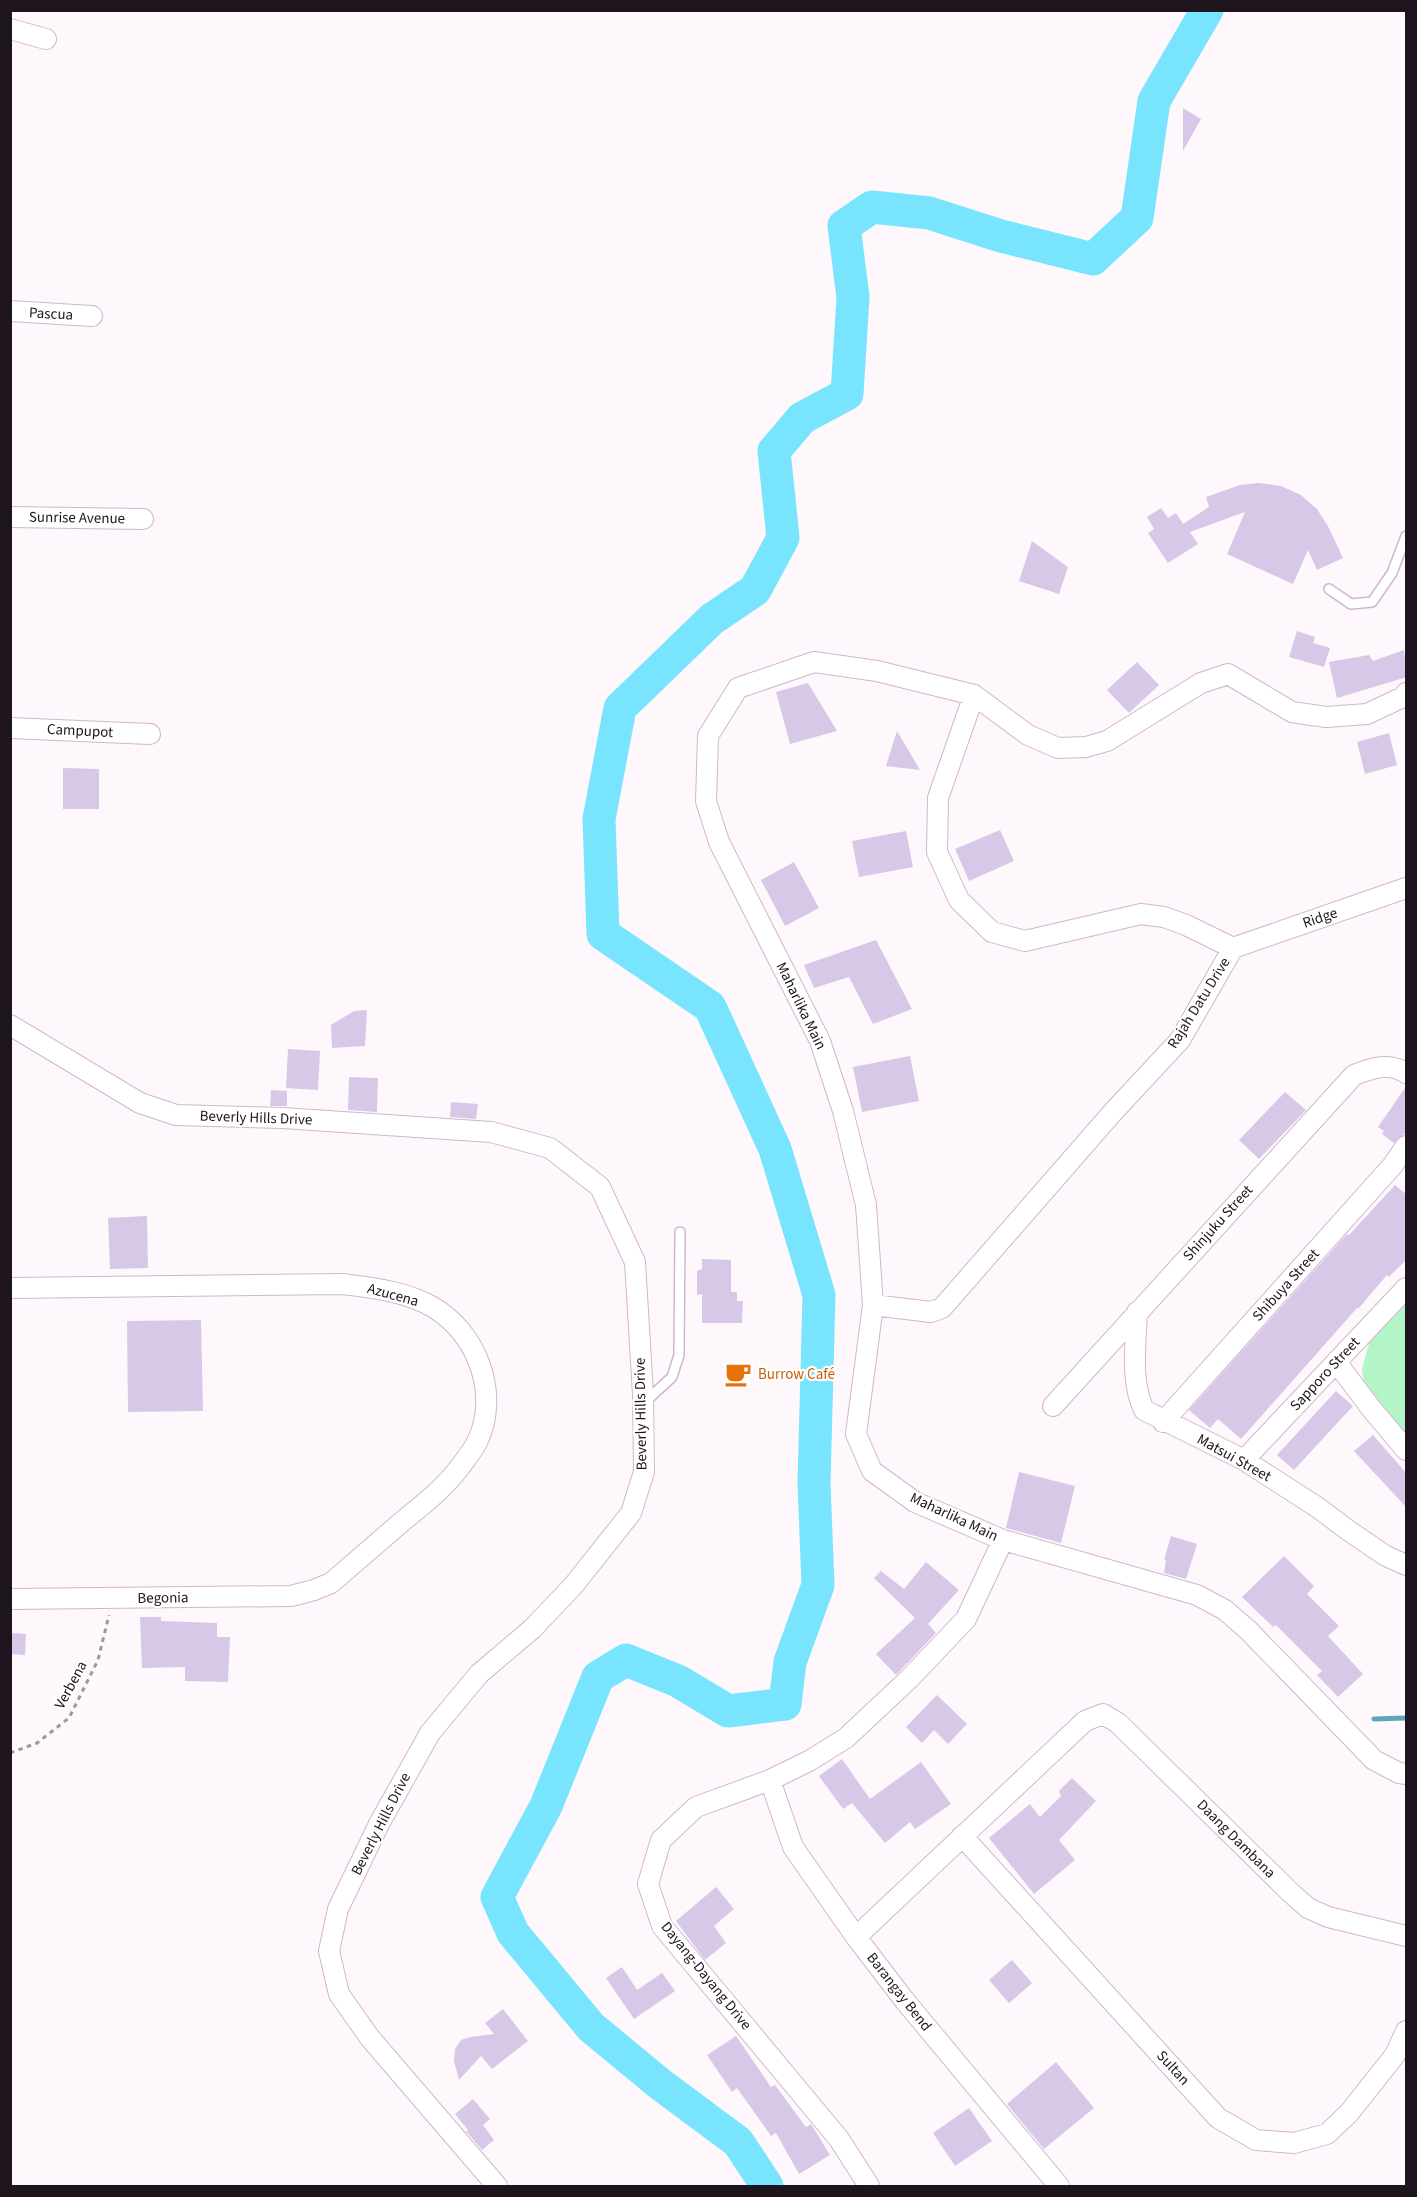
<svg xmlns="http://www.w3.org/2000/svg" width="1417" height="2197" font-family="'Source Sans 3',sans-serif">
<rect width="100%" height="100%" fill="#fef8fd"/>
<path fill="#b3f5c6" d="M1406,1304V1438L1364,1386L1362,1369L1370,1340Z"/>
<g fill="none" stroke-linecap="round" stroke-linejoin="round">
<path stroke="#5ea6ba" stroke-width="5" d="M1374,1719L1406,1718"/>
<path stroke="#79e4fd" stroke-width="33" d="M767,2186L738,2142L660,2084L591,2027L513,1933L497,1897L546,1806L598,1677L626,1660L678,1681L728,1711L785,1704L790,1662L818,1585L814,1483L819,1295L775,1149L710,1007L603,934L599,819L620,708L712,619L755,590L783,538L774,451L802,418L847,394L853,297L844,226L872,207L929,213L1001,236L1093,259L1137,218L1154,101L1207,10"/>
</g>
<path fill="#d6c8e6" d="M1183,108L1201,119L1183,151Z
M1259,483L1281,486L1301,495L1317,509L1329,528L1343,558L1317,570L1308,550L1293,584L1227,554L1245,512L1190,532L1198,544L1168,563L1148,533L1154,529L1147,517L1161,508L1168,518L1176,513L1183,524L1209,507L1206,497L1240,485Z
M1032,541L1068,567L1059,594L1019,581Z
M1297,631L1315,637L1313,643L1330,648L1324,667L1289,657Z
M1404,650L1407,677L1337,698L1329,662L1369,655L1373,661Z
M1137,662L1159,685L1129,713L1107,690Z
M808,683L837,731L790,744L776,692Z
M897,731L920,770L886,766Z
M1389,733L1397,765L1365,774L1357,742Z
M63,768L99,769V809H63Z
M1000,830L1014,861L969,881L955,849Z
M906,831L913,867L859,877L852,841Z
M794,862L819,908L785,926L761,880Z
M876,940L912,1009L873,1024L849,977L814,988L804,965Z
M367,1010L365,1046L332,1048L331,1025L354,1011Z
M288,1049L320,1051L318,1090L286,1088Z
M910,1056L919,1101L862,1112L853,1067Z
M349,1077L378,1078L377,1112L348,1110Z
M1407,1085V1131L1394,1143L1382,1134L1384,1131L1378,1127Z
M271,1090L287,1091V1106H270Z
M1285,1092L1306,1110L1259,1159L1239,1140Z
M451,1102L478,1104L476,1119L450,1117Z
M1395,1185L1407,1195V1259L1389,1277L1387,1275L1358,1309L1357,1308L1241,1439L1218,1419L1210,1428L1189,1410L1347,1234L1349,1235Z
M147,1216L148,1268L110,1269L108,1218Z
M702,1259L731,1260V1292H737V1301H743L742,1323H702V1294L697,1295V1271L702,1269Z
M201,1320L203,1411L128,1412L127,1321Z
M1336,1391L1353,1406L1294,1470L1277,1455Z
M1373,1435L1407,1474V1508L1354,1451Z
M1019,1472L1075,1486L1061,1543L1006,1528Z
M1171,1536L1197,1544L1186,1579L1164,1573L1166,1561L1164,1560Z
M1284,1556L1314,1586L1307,1594L1339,1626L1328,1636L1363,1674L1338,1697L1317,1675L1322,1671L1276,1625L1273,1627L1242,1597Z
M926,1562L959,1590L928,1624L936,1633L896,1675L876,1654L915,1618L874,1578L881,1571L904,1589Z
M140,1617H161V1621L217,1623V1637H230L228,1682L185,1681V1667L142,1668Z
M10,1633L26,1634L25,1655L10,1654Z
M937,1695L967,1724L948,1744L934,1730L922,1743L906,1727Z
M842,1759L870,1799L921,1762L951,1804L915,1829L910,1822L885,1843L852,1803L843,1809L819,1776Z
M1072,1778L1096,1801L1059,1840L1075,1860L1034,1894L989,1838L1030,1804L1040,1817L1061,1796L1059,1791Z
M716,1887L734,1909L714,1926L726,1943L705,1960L676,1921Z
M1012,1960L1032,1983L1009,2003L989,1980Z
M622,1967L637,1990L662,1973L675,1991L634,2019L606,1978Z
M503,2009L528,2041L492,2069L481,2056L459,2080L454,2061L455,2049L461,2040L470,2037L494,2034L485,2023Z
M736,2036L771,2087L775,2085L806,2127L811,2124L830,2155L799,2174L776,2133L771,2136L737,2088L732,2092L707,2055Z
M1056,2062L1094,2108L1044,2149L1007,2104Z
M473,2099L490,2119L483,2125L494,2140L482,2150L466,2131L468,2130L455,2114Z
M969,2108L992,2141L955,2166L933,2133Z"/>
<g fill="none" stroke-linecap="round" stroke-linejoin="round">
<g stroke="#d0b6cd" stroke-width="12">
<path id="service" d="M1329,589L1351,604L1372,602L1392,573L1406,536
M645,1402L672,1377L679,1355L680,1232"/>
</g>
<g stroke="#d0b6cd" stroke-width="22">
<path id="minor" d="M10,29L46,39
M10,311L92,316
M10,517L143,519
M1406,693L1403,697L1367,714L1326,717L1292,712L1228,674L1201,683L1107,741L1086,747L1058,748L1028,735L974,695L877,671L814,662L738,688L708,736L706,801L719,842L820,1041L843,1111L866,1205L873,1305L856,1434L872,1471L915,1502L1003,1540L1197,1595L1225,1610L1248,1630L1374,1760L1399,1773L1406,1774
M10,728L150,734
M1233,948L1406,888
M10,1025L140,1103L176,1115L283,1118L491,1132L550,1148L600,1187L635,1262L643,1394L644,1472L631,1513L573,1586L532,1629L479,1674L430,1733L379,1824L338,1909L329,1951L339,1994L370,2038L497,2186
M10,1288L343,1284C373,1288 403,1291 431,1306C476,1331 500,1392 478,1440C474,1449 466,1459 460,1467C444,1488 424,1504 404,1520C380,1541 355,1562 331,1583L314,1590L291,1596L10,1599
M873,1305L931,1312L942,1308L1113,1112L1180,1040L1233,948L1186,925L1164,917L1141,914L1025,941L992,932L959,900L937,852L938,798L974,695
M1137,1312C1136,1343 1130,1381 1144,1410L1244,1460L1317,1507L1349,1531L1386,1556L1406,1565
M1337,1363L1370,1407L1406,1450
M1053,1406L1354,1075C1372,1068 1389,1062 1406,1073
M1163,1422L1393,1165L1406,1146
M1244,1460L1406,1288
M770,1780L793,1847L856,1937L905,2001L1059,2186
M962,1836L1218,2118L1256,2140L1294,2143L1327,2134L1349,2113L1395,2055L1406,2031
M856,1937L1085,1721L1103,1714L1118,1723L1291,1893L1308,1908L1328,1917L1406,1936
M869,2186L839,2139L662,1926L648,1884L661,1840L696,1807L770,1780L809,1761L846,1738L909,1679L966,1619L1003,1540"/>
</g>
<path stroke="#a0989f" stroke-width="3" stroke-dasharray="4.5 4.5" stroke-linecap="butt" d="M10,1753L37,1743L69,1718L98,1660L109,1615"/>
<use href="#service" stroke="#fff" stroke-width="9"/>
<use href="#minor" stroke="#fff" stroke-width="20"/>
</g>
<defs>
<g id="cafe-bare" transform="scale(2.07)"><path d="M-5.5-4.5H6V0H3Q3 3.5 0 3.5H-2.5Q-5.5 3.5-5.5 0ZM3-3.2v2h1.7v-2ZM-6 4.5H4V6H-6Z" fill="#e8710a" stroke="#fff" stroke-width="2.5" paint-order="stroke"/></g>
</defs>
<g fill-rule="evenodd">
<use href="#cafe-bare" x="738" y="1374"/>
</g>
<g text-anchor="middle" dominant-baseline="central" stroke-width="4.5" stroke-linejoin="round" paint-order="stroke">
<g font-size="15" fill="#1e141d" stroke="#fff">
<text transform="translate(51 314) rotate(3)">Pascua</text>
<text transform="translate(77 518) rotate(1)">Sunrise Avenue</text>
<text transform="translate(80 731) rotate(3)">Campupot</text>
<text transform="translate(1320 918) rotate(-19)">Ridge</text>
<text transform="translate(1199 1003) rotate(-58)">Rajah Datu Drive</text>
<text transform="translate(801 1006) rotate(64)">Maharlika Main</text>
<text transform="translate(256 1118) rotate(2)">Beverly Hills Drive</text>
<text transform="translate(1218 1223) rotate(-48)">Shinjuku Street</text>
<text transform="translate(1286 1285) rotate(-48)">Shibuya Street</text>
<text transform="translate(393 1295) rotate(15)">Azucena</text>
<text transform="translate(1325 1374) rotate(-47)">Sapporo Street</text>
<text transform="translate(641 1414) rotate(-91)">Beverly Hills Drive</text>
<text transform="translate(1234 1458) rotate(29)">Matsui Street</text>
<text transform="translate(954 1517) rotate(25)">Maharlika Main</text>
<text transform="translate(163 1598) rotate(-1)">Begonia</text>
<text transform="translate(71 1685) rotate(-62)">Verbena</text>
<text transform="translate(381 1824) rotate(-63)">Beverly Hills Drive</text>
<text transform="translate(1236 1839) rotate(45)">Daang Dambana</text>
<text transform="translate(706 1976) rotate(51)">Dayang-Dayang Drive</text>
<text transform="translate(899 1992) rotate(52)">Barangay Bend</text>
<text transform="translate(1173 2068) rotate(48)">Sultan</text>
</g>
<g font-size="15" fill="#c56008" stroke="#fff" text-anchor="start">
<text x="758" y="1374">Burrow Café</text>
</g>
</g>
<rect width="1417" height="2197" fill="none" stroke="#1e141d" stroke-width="24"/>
</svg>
